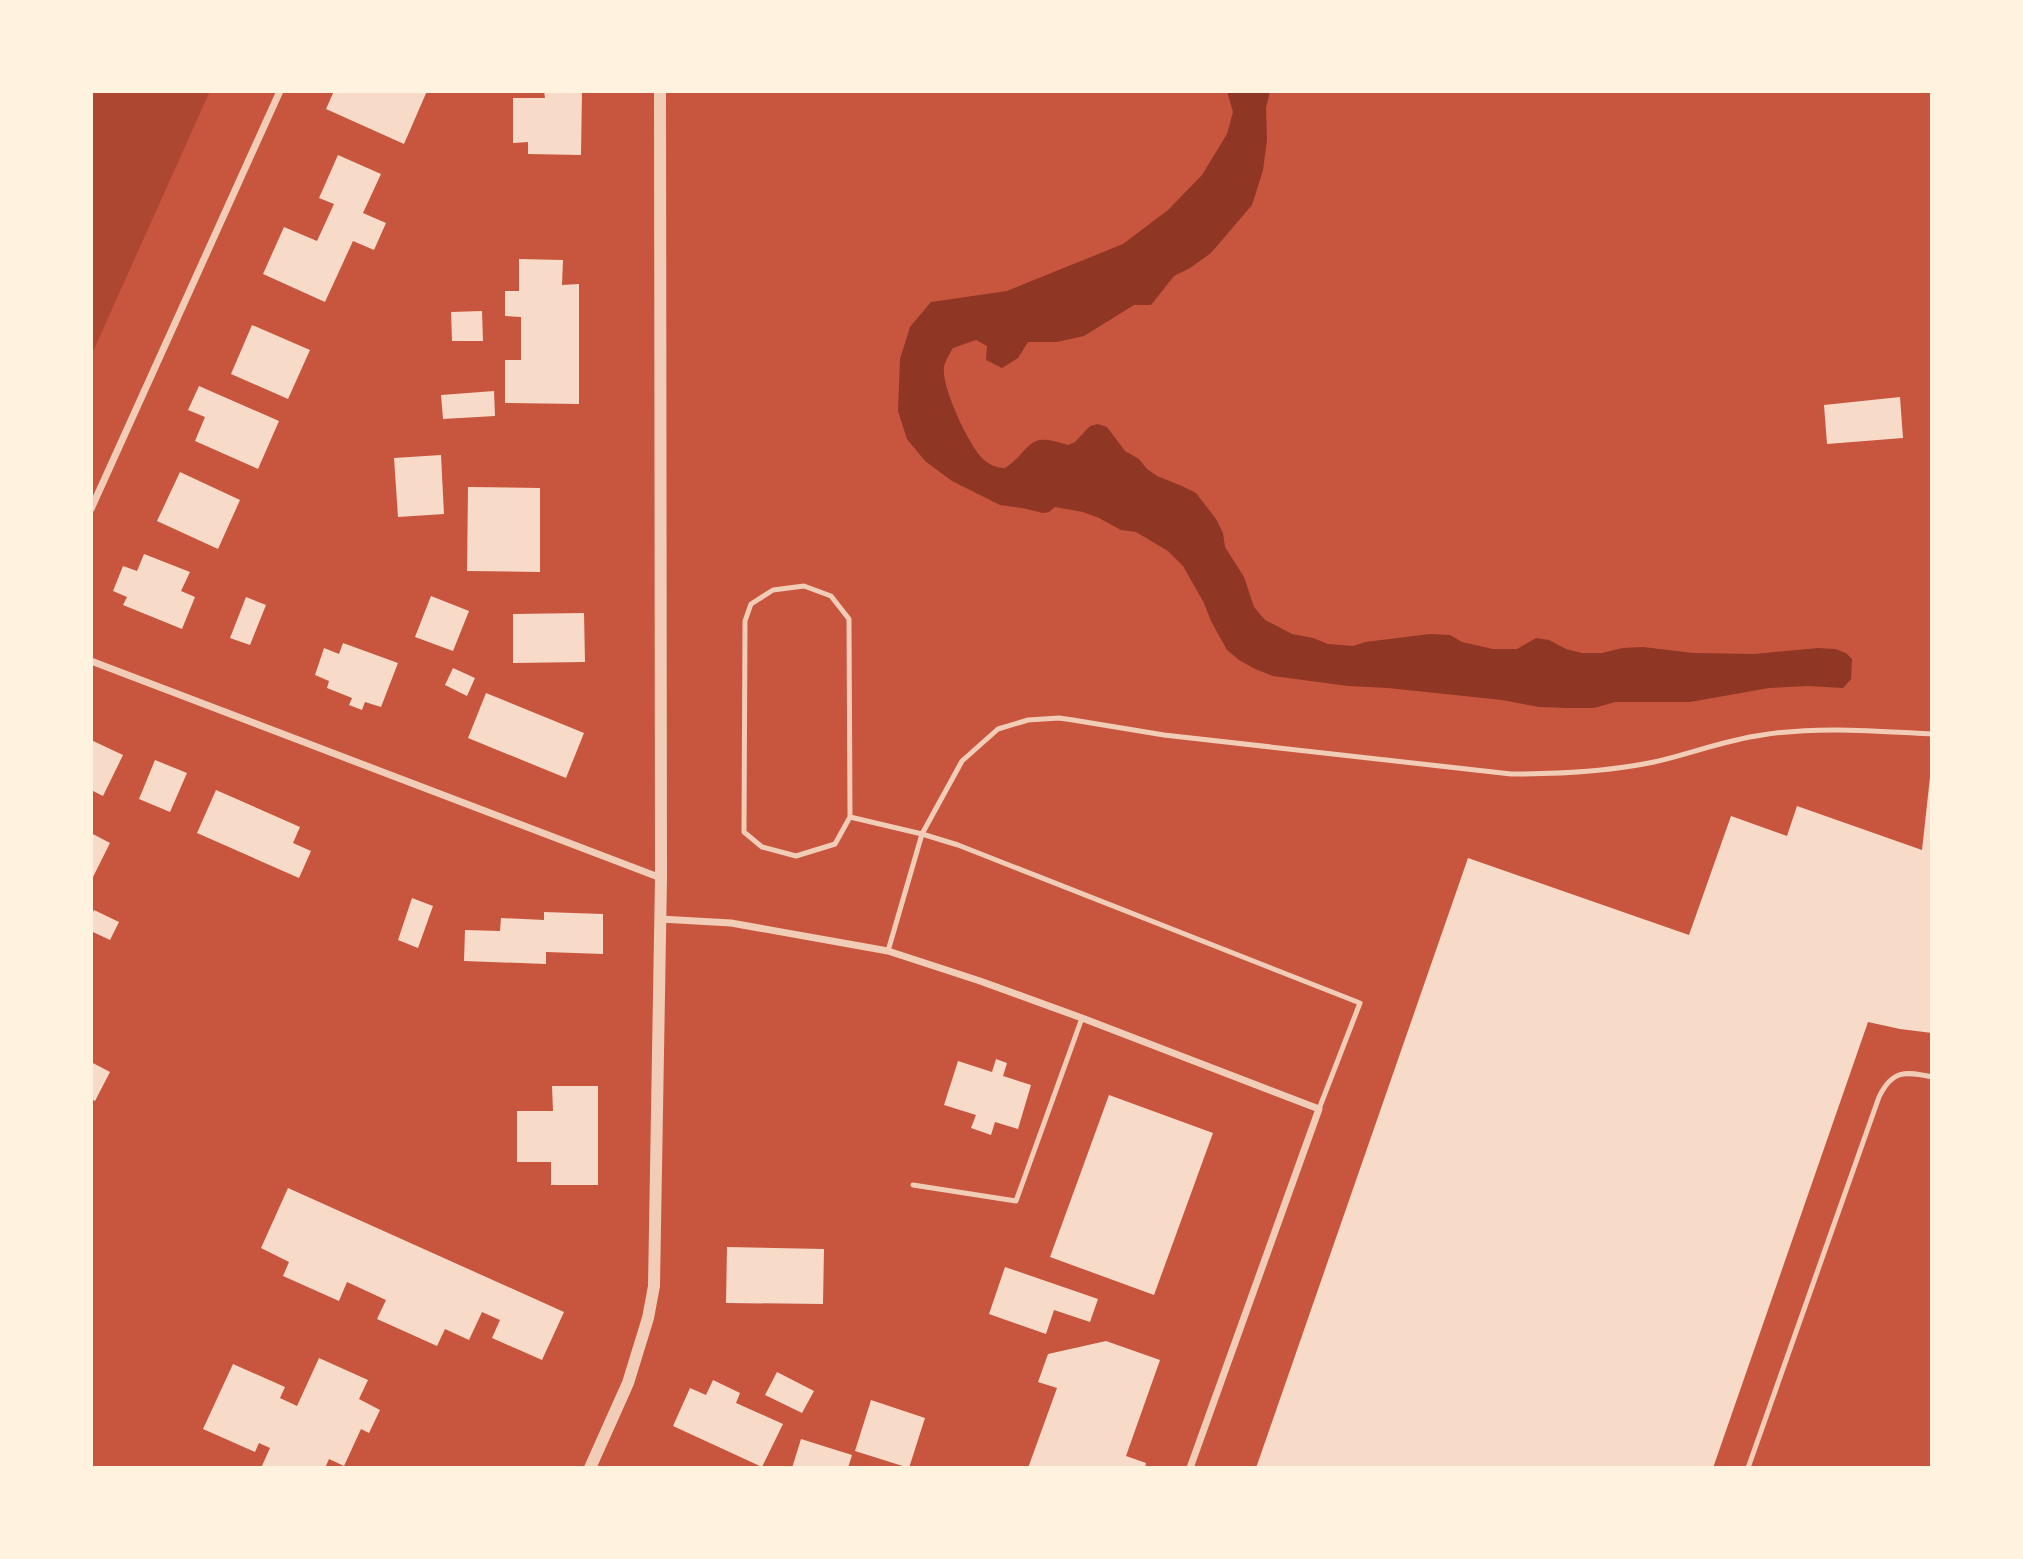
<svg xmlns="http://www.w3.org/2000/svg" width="2023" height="1559" font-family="Poppins,sans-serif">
<rect width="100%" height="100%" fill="#c8553d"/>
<path fill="#ae4732" d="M91,91H210L91,356Z"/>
<path fill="#8f3625" d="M1227,91H1270L1266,108L1267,140L1263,170L1252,205L1211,253L1190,268L1174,276L1151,305H1134L1084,336L1057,342H1028L1018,358L1002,368L986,360L987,346L976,340L953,348C950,353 945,361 944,367C941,386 968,443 981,457C988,464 995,468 1005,468C1035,447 1025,431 1068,445L1075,442L1090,426L1098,424L1107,427L1125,451L1139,459L1147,469L1157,476L1182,486L1196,493L1216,519L1223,533L1225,547L1244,577L1254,607L1265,620L1292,634L1313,638L1328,644L1353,646L1365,642L1430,634L1450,635L1462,642L1493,649H1517L1536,638L1549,640L1566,649L1582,653H1602L1622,648L1643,647L1693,653L1754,654L1818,648L1835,649L1846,653L1852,659L1851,679L1843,688L1808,686L1769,688L1690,702H1615L1594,708H1567L1539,707L1502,700L1388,688L1348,686L1273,676L1255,669L1239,660L1227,650L1211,621L1204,603L1183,566L1168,551L1136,532L1121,530L1099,518L1083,512L1055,507L1049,512L1043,513L1022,508L1000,505L952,481L925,461L907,439L898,411L900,359L910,327L931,302L1007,291L1123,244L1168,210L1202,175L1227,134L1233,112Z"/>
<path fill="#f7dbc8" d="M334,91H427L404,144L326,109Z
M544,91H582L581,155L528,154V142L513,143V98H545Z
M338,155L381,174L363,213L386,223L374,250L353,241L325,302L263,274L284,227L317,241L334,204L319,198Z
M519,259L563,260L562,285L579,284V404L505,403V360H521V317L505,316V291H519Z
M482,311L483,341H452L451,312Z
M252,325L310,350L288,399L231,374Z
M199,386L279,421L258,469L195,441L205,417L188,410Z
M494,391L495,416L443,419L441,395Z
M1900,397L1903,438L1827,444L1824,405Z
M441,455L444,514L398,517L394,458Z
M180,472L240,500L218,549L157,521Z
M468,487L540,488V572L467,571Z
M144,554L190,572L181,591L195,597L182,629L123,605L127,597L113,591L123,566L137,571Z
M431,596L469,611L453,651L415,637Z
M246,597L266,605L250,645L230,638Z
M584,613L585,662L513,663V614Z
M343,643L398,663L381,707L365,702L362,710L349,705L352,698L327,688L329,681L315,675L324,648L339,654Z
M453,668L475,678L467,696L445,685Z
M486,693L584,733L566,778L468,738Z
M91,740L123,755L103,796L91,790Z
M155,760L187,773L170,812L139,799Z
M1930,777H1932V1033L1900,1029L1868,1022L1713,1468H1256L1468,858L1689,935L1731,816L1787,836L1797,806L1922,850Z
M216,790L300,827L293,843L311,851L299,878L197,833Z
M91,833L110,843L91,881Z
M412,898L433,906L418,948L398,940Z
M94,910L119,922L110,940L91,931V916Z
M544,912L603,914V954L546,952V964L464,961L465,930L500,931L501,918L544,920Z
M996,1059L1007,1063L1003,1076L1031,1085L1018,1129L995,1122L991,1135L971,1128L976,1115L944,1105L958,1061L992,1072Z
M91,1062L110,1072L95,1101L91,1099Z
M552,1086H598V1185H551V1162H517V1111H553Z
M1109,1095L1213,1133L1154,1295L1050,1257Z
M288,1188L564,1312L542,1360L492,1338L500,1320L482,1312L469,1340L445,1329L437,1346L377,1319L386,1300L347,1282L339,1301L283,1276L289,1262L261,1248Z
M727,1247L824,1249L823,1304L726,1303Z
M1005,1267L1098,1299L1090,1322L1054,1310L1046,1334L989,1314Z
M1106,1341L1160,1360L1126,1456L1146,1463L1145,1468H1028L1057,1388L1038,1382L1048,1354Z
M319,1358L368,1380L359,1399L380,1410L369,1433L361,1429L344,1466L329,1459L325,1468H261L270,1448L259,1443L255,1452L203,1429L233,1364L285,1387L280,1398L297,1406Z
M777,1372L814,1391L802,1413L765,1395Z
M713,1380L740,1393L736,1403L783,1424L762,1467L673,1426L690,1388L706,1395Z
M871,1400L925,1418L909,1468L855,1451Z
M801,1439L852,1455L848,1468H792Z"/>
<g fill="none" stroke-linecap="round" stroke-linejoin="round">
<path stroke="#f1ccb7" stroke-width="5" d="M850,817L835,844L796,856L762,847L744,832L745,621L751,604L773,590L804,586L831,596L849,619L850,817L922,834L958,845L1360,1003L1319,1109
M888,951L922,834L962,761L998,729L1028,720L1059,718L1073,720L1164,735L1511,774C1558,774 1606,772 1654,762C1690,754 1725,740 1762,735C1818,726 1875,731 1932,734
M913,1185L1016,1201L1082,1018
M1748,1468L1879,1097C1892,1070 1905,1071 1932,1077"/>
<path stroke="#f1ccb7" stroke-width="7" d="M91,509L280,91
M91,661L661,878
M660,919L731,923L888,951L980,981L1082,1018L1319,1109L1190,1468"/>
<path stroke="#f1ccb7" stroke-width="12" d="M590,1468L628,1383L648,1318L654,1286L661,878L660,91"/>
</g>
<rect width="2023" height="1559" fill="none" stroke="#fff3e0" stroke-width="186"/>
</svg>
